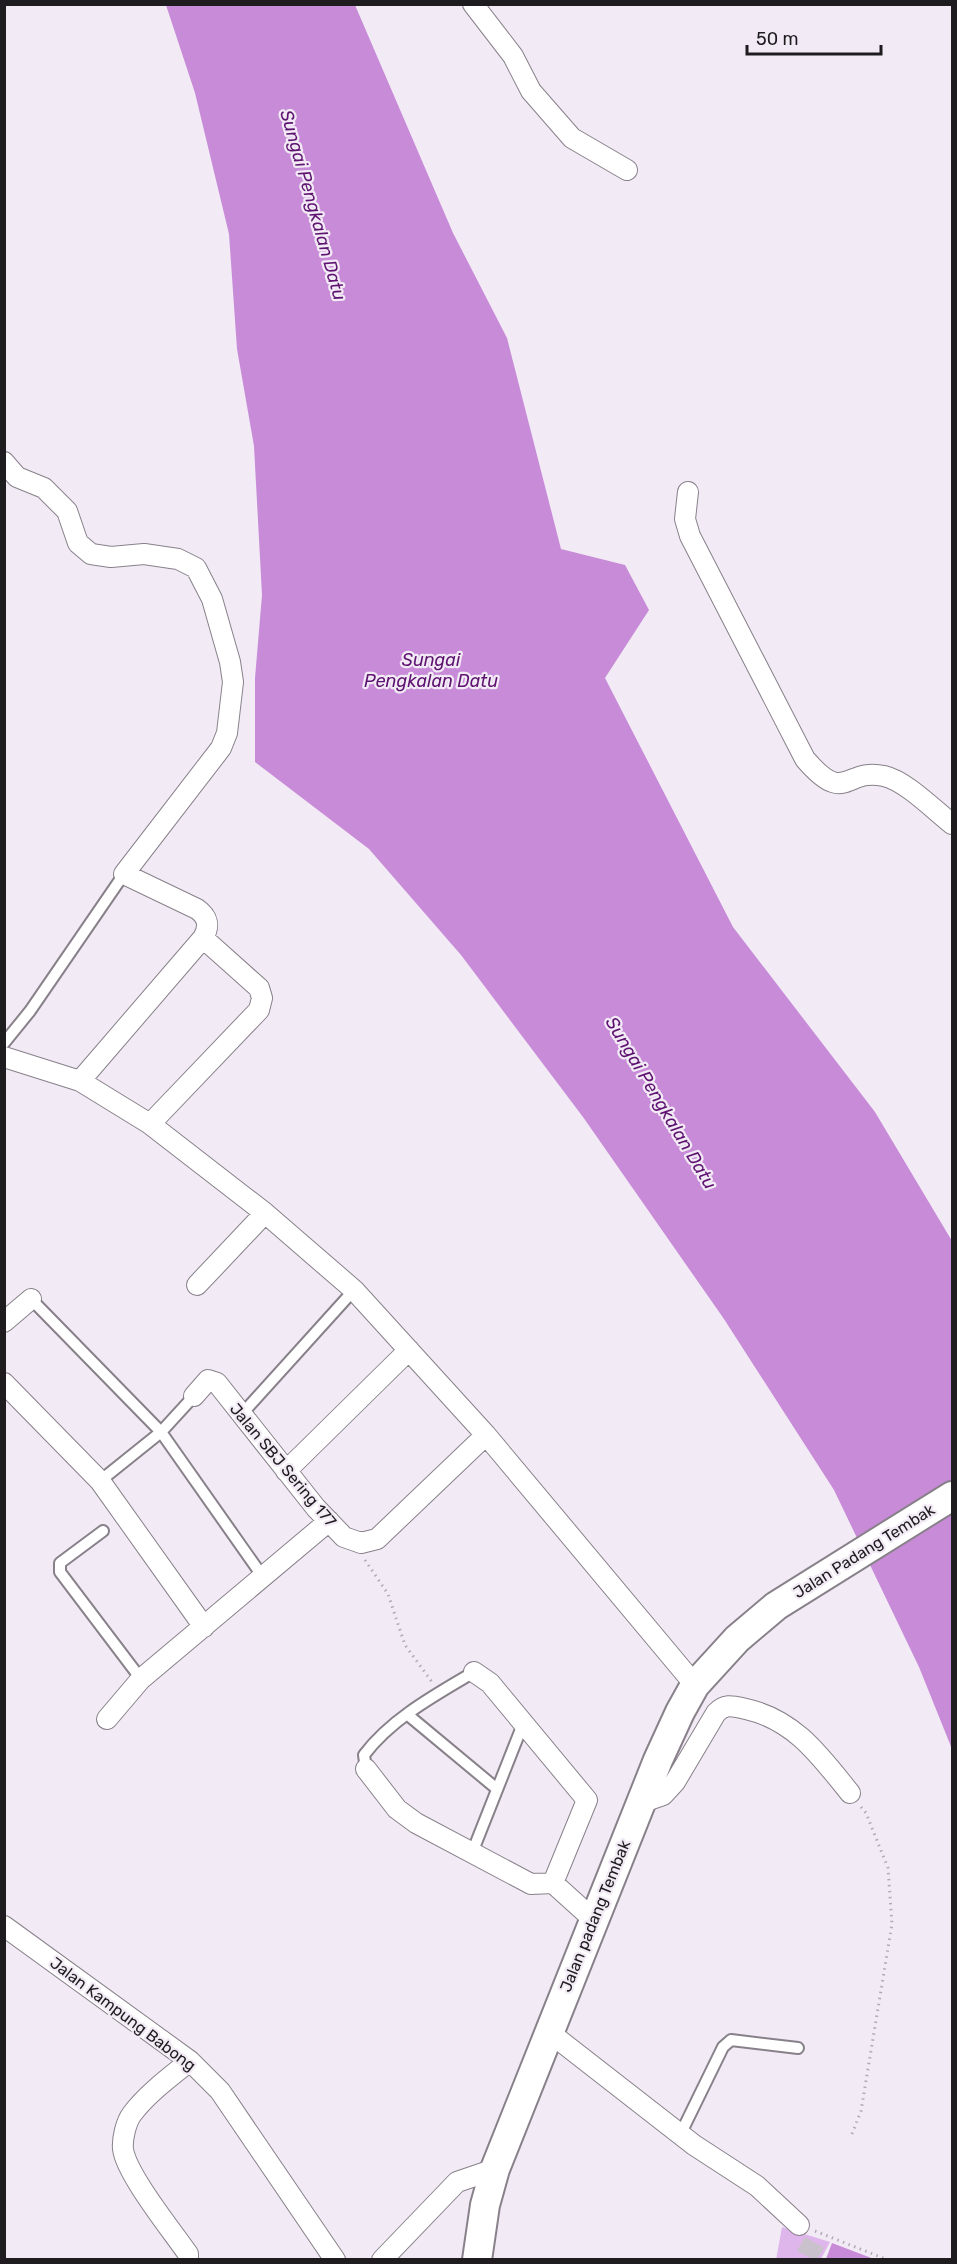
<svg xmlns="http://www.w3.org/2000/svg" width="957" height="2264" font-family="Rubik,sans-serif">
<rect width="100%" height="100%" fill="#f2eaf5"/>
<path fill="#deb6eb" d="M782,2227L830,2242L821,2259L776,2260Z"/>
<path fill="#c78bd8" d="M166,5H355L453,233L507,338L561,549L625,565L649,610L605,678L733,927L875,1112L952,1241V1749L919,1667L834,1490L724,1319L583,1117L461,955L369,849L255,762V678L262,595L254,446L237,349L229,234L195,93Z
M832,2243L874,2259H826Z"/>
<path fill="#c9c1cc" d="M805,2237L824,2248L817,2259H813L797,2251Z"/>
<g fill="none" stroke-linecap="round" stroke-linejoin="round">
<g stroke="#88818a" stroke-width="14">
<path id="service" d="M4,1043L30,1011L124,874
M31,1299L161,1432L263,1577
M241,1415L354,1290
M100,1481L161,1432L194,1396
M103,1531L60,1563V1572L141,1679
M408,1715L497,1789
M366,1769L364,1755C391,1719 435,1695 474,1672
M472,1853L523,1724
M681,2133L723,2047L731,2040L798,2048"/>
</g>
<g stroke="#88818a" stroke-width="22">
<path id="minor" d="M473,4L513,56L531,91L572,138L627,170
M4,462L17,477L44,488L67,511L78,543L91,554L111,557L144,554L178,559L196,568L212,599L230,662L233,682L227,733L221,748L124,874L197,909C208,917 210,926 203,938L80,1081
M688,492L685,519L690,536L805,759C846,807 845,767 884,776C906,781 934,810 952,824
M4,1057L80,1081L150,1124L265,1213L354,1290L486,1435L695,1685
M150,1124L259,1010L262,998L259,988L203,938
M197,1285L265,1213
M4,1322L31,1299
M4,1383L100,1481L204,1627
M194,1396L208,1380L217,1383L316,1508L344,1537L361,1543L377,1539L486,1435
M286,1471L409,1350
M474,1672L490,1683L587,1800L553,1883L594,1920
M107,1719L141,1679L329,1521
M366,1769L397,1809L416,1823L531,1884L553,1883
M640,1803L663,1795L675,1782L716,1713C725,1703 733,1706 746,1709C795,1720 820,1756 850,1793
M4,1926L190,2061L220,2091L335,2260
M549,2032L694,2145L757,2186L799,2225
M188,2260V2254C173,2232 126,2174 123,2149C122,2139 126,2122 132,2114C147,2094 170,2077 190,2061
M382,2260L457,2182L495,2169"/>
</g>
<g stroke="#88818a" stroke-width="32">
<path id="secondary" d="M477,2260L485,2205L495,2169L658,1760L680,1712L695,1685L737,1639L776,1606L952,1496"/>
</g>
<path stroke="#b2acb4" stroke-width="3" stroke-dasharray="1.5 4.5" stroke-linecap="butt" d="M365,1560L388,1594L405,1645L432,1682
M852,2134L861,2111L892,1924L888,1868L866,1813L861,1807
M815,2231L888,2260"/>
<use href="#service" stroke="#fff" stroke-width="10"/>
<use href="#minor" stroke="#fff" stroke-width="20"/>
<use href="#secondary" stroke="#fff" stroke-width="28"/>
</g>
<g text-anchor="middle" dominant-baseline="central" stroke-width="4.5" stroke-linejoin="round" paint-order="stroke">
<g font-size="16" fill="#1f1c20" stroke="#f2eaf5">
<text transform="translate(283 1465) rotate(50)">Jalan SBJ Sering 177</text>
<text transform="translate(864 1551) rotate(-32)">Jalan Padang Tembak</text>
<text transform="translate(595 1916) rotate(-68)">Jalan padang Tembak</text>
<text transform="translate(123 2014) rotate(37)">Jalan Kampung Babong</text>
</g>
<g font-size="18" font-style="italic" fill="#5e1371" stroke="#f2eaf5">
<text transform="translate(313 205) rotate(74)">Sungai Pengkalan Datu</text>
<text x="431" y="660">Sungai<tspan x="431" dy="21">Pengkalan Datu</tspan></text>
<text transform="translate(661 1103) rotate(59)">Sungai Pengkalan Datu</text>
</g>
</g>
<rect width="957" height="2264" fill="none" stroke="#1f1c20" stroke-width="12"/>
<path d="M747 45v9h134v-9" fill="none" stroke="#1f1c20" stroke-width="3"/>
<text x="756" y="45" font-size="18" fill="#1f1c20" stroke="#f2eaf5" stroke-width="4.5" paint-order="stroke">50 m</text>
</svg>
